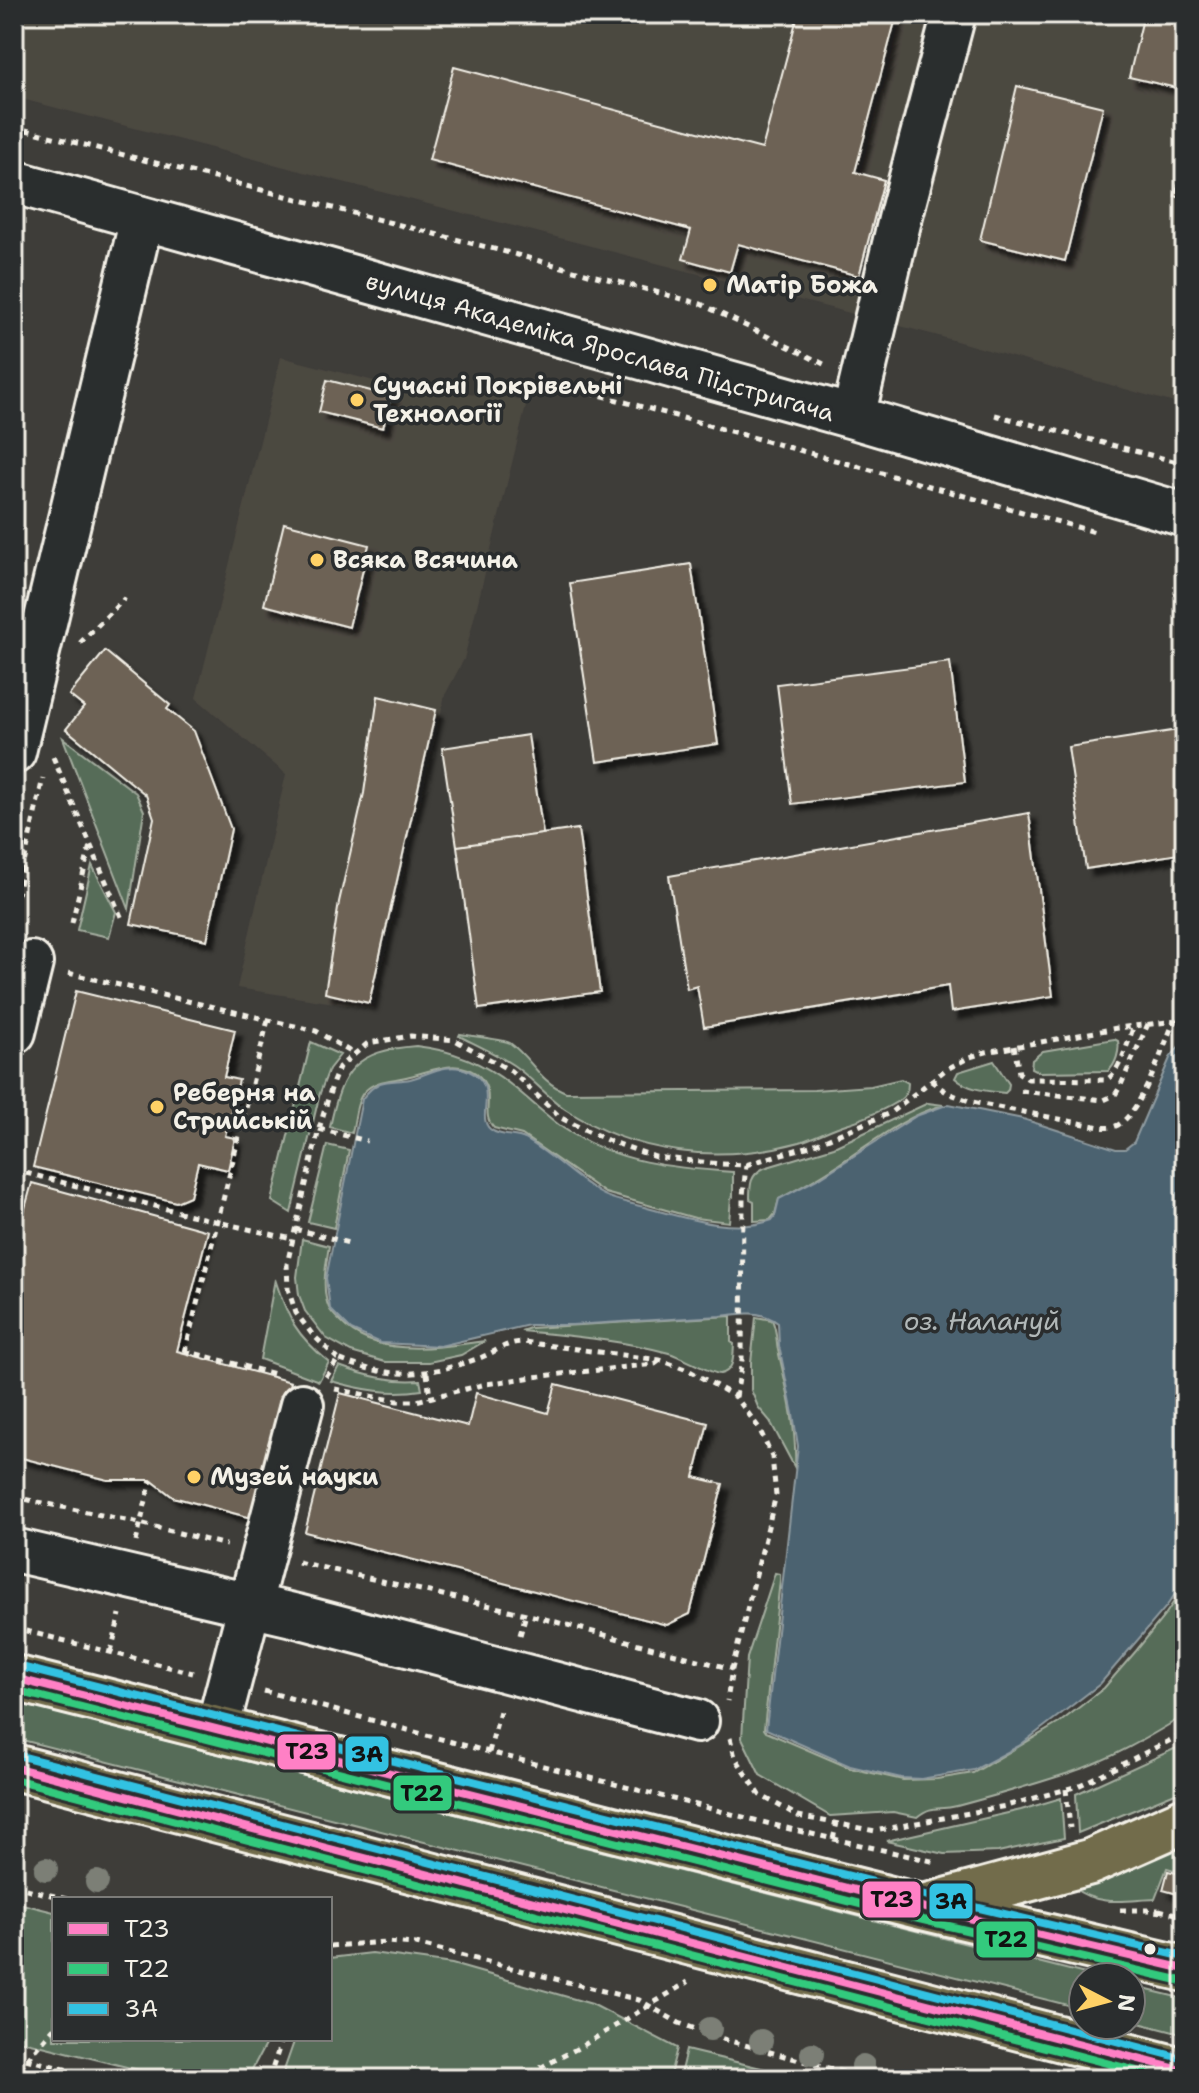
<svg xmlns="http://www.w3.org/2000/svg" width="1199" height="2093" font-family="'Shantell Sans',sans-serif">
<defs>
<filter id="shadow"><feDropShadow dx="7" dy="7" stdDeviation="2" flood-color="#0009"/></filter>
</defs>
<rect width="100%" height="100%" fill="#3e3d39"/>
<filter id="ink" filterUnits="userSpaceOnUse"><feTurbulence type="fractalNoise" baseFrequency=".0125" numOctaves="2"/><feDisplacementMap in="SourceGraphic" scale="16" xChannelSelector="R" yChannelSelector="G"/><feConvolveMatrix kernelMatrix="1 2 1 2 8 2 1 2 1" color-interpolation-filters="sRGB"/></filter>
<g filter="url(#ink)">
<path fill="#4c4841" d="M14,14H1185V406L935,335L14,97Z
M281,357L409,390L510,397L527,402L464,659L445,695L373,1009L237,988L286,774L196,698Z"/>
<path fill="#566c58" stroke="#a5aea0" stroke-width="2" d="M63,738L136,793L144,811L129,909Z
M92,865L116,912L109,937L77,930Z
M460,1034C470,1036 503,1039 510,1043C532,1059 539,1082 566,1092L814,1090L871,1086L901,1079L908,1083C908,1089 907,1095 901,1099C889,1108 860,1120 846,1124C830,1129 816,1137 800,1142C720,1164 634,1155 565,1109C546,1096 532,1078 513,1065C498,1055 481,1047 465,1039L459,1036Z
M1114,1039L1118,1041C1120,1050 1116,1065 1108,1071L1039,1072L1031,1068L1032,1060L1043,1051Z
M311,1042L340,1055L329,1069L320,1093L291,1213L272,1201Z
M416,1046C452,1050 483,1062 511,1085C529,1099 545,1115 563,1128C617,1163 672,1168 733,1172V1197L731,1198L729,1222L695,1218L605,1193L522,1135L494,1128C479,1113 497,1097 480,1077C460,1056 432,1071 410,1076C394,1081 377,1078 364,1092C356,1101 355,1120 352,1133L330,1127C342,1069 355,1051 416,1046Z
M994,1061L1009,1084L1008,1090L1005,1093C988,1091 968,1090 955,1078L958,1072Z
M928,1103L943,1105C905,1116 873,1142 839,1164C820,1177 799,1188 779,1199L775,1214L770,1220L754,1221V1201L750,1199C750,1184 750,1175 764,1168L834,1147Z
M327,1145L349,1150L334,1228L308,1222Z
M302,1239L329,1246C326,1264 321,1290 329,1308C331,1313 337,1318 341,1322C376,1359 440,1347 485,1341L461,1355L429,1362H385L351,1352L326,1338L305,1311L299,1295L297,1277Z
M275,1279C288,1319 296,1335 329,1362L319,1381L260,1359Z
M731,1316V1342L734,1344C733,1356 735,1371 720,1374C714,1375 680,1356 669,1353C622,1340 570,1336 521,1331L530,1328Z
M756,1317L772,1320C777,1330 776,1340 778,1350C787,1389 797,1428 795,1468L770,1421L758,1407L751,1390V1363Z
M339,1366C366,1376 391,1382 420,1380L422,1390C391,1395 362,1390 331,1381Z
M775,1573L780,1574V1580L764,1729L766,1732L850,1768L903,1780L937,1779L973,1773L1059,1723L1104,1688L1136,1651L1165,1615L1185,1585V1715C1149,1737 1110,1760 1069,1773C1032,1785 994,1796 957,1806C938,1811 933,1804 917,1817L893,1812L830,1816L760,1775L742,1738L747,1658Z
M14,1702L1097,1977H1083V2009L14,1738Z
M1185,1744V1789L1078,1833L1076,1794Z
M1061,1798L1064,1838L998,1852L944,1854L886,1841L1021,1810Z
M1185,1842V1873L1167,1868L1155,1899C1127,1900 1098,1907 1074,1888Z
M14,1902L54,1912V2039H266V2043L247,2079H175L14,2039Z
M372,1953L452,1964L592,2004L677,2048L669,2079H281L295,2039H330V1958Z
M1131,1986L1185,1999V2035L1131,2021Z
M686,2050L807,2079H679Z"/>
<path fill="#4c6270" stroke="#8f9ba0" stroke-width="2" d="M1185,1039V1580L1166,1607L1100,1684L1019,1746L974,1770L921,1779L901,1778L850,1766L766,1729L798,1446L793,1414L779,1346L778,1323C762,1310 741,1313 721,1316L572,1325H529L440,1346L380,1343L351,1330L330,1309L326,1278L362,1099C367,1092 372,1087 380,1083C389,1080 400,1081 410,1079C429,1074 448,1061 469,1071C501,1086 475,1116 490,1129C499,1137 515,1134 525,1139C551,1154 574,1177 600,1193C611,1200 627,1202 640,1206C679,1216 732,1235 772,1220L775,1216L779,1199L821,1177L916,1116L949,1104L1023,1119L1116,1149H1125L1134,1142L1170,1058Z"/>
<path fill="#6d6254" stroke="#f4f1e8" stroke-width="2" filter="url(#shadow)" d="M798,14H897L855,172L884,180L859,276L738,244L730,272L683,259L691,230L429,160L454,67L762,149Z
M1144,14H1185V90L1129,77Z
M1017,86L1103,107L1065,261L980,240Z
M1185,155V199L1175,196Z
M327,380L391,396L383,428L319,412Z
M284,523L369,545L349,627L264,605Z
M691,564L718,744L597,762L570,583Z
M105,651L170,705L167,709L194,731L231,829L207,940L131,924L154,818L146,795L66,729L84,707L69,695Z
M950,662L965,782L792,804L777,684Z
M378,696L436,710L369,1003L325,993L339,902L364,793Z
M1185,729V853L1086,869L1068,747Z
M528,735L543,834L457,846L442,748Z
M1029,813L1053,996L951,1012L948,986L704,1027L697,986L687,989L669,876Z
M578,829L600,992L479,1009L457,846Z
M76,991L235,1030L224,1077L239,1080L225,1136L235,1138L228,1170L198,1163L190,1196L176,1202L33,1167Z
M32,1183L208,1231L177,1351L291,1382L255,1519L173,1497L151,1480H108L14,1456V1248Z
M556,1384L708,1423L694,1477L723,1484L690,1614L667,1625L305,1532L340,1393L468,1426L476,1393L548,1413Z
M1168,1871L1185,1875V1896L1163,1890Z"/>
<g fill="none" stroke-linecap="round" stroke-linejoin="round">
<g stroke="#f4f1e8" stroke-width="48">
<path id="minor" d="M14,182L853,417L1185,515
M853,417L900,219L954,14
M14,752L142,218
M14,1032L31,963
M14,1550L297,1616L697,1721
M217,1730L302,1405"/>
</g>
<g stroke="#f4f1e8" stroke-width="50">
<path id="major" d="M14,1678L922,1907L1185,1969
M14,1767L1185,2071
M928,1906L1090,1862L1185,1820"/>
</g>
<path stroke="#f4f1e8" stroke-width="5" stroke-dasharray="6 6" stroke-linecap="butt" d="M14,127L506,252L701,304L828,366
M567,386L1095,532
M995,415L1185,464
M80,643L125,598
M53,757L122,919
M14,908L43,778
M72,923L90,845
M68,973L316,1031L354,1054
M1014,1046L1019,1073L1028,1079L1106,1080C1120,1073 1128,1041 1134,1026
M931,1081L948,1093L972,1102L1100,1127C1106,1128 1112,1128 1118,1125C1142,1111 1163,1048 1174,1021
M1021,1091L1104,1100L1115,1095L1120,1087L1148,1024
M319,1129L367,1141
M14,1170L218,1222L292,1239
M14,1183L17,1170
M295,1229L349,1243
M185,1351L278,1375
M185,1352L268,1020
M338,1359L312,1334L296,1313L288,1289L287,1264L319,1129L333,1082L339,1067L368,1043L411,1036L455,1040L511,1071L561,1118L607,1140L655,1157L720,1164L746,1165L778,1155L810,1146L890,1113L945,1070L970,1057L986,1052L1117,1028L1185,1020
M427,1373L430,1398
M326,1377L338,1359C390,1379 424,1377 477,1359C493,1354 505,1342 523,1342L660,1360L688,1370L736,1397L759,1428L772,1457L776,1495L732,1669L727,1701
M335,1389L397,1401H416L486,1384L533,1377L655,1364L659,1361
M736,1397L742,1360L743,1196L746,1165
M14,1497L140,1523L226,1545
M136,1542L151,1480
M298,1562L526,1614L732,1669
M14,1628L193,1673
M520,1635L526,1614
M111,1652L120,1614
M264,1691L489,1752L794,1830L936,1862
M730,1738L735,1757L760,1795L798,1816L875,1831L1006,1806L1078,1786L1185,1733
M489,1752L501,1707
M1066,1789L1070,1828
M833,1839L837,1823
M14,1886L67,1899
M1120,1910H1158L1157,1918
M1159,1910L1185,1916
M330,1946L386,1942L416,1944L639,2000L679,2023L723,2039L868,2079
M14,2056L104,2079
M14,2079L27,2059L54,2028
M269,2079L282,2039
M519,2079L582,2046L688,1982"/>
<use href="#minor" stroke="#2a2d2e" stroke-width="42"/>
<use href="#major" stroke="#726c4b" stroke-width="44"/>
<g stroke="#2a2d2e" stroke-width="14">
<path id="bus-1" d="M14,1678L922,1907L1185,1969
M14,1767L1185,2071"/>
</g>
<g stroke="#2a2d2e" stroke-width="14">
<path id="bus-2" d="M14,1690L919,1919L1182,1981
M14,1779L1168,2079"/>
</g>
<g stroke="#2a2d2e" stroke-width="14">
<path id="bus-3" d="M17,1666L925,1895L1185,1957
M17,1755L1185,2059"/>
</g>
<use href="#bus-1" stroke="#ff80c5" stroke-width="8"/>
<use href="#bus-2" stroke="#33ca7d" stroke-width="8"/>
<use href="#bus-3" stroke="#33c2e2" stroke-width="8"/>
</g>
<g fill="#7b7f76">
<circle cx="46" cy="1869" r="12"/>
<circle cx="97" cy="1882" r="12"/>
<circle cx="710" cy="2029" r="12"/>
<circle cx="761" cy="2041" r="12"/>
<circle cx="812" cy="2054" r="12"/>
<circle cx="863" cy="2066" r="12"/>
</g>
</g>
<g fill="#ffd166" stroke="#2a2d2e" stroke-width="3">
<circle cx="710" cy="285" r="8"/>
<circle cx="357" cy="400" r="8"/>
<circle cx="317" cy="560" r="8"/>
<circle cx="157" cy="1107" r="8"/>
<circle cx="194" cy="1477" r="8"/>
</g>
<circle fill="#f4f1e8" stroke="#2a2d2e" stroke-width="3" cx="1150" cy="1949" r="7"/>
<g text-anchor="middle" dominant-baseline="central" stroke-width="7" stroke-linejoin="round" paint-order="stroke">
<g font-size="24" font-weight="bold" fill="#f4f1e8" stroke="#2a2d2e" text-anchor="start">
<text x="726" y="285">Матір Божа</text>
<text x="373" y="386">Сучасні Покрівельні<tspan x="373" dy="28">Технології</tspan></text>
<text x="333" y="560">Всяка Всячина</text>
<text x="173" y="1093">Реберня на<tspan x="173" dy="28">Стрийській</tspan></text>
<text x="210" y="1477">Музей науки</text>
</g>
<g font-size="24" fill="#f4f1e8" stroke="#2a2d2e">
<text transform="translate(600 347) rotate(16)">вулиця Академіка Ярослава Підстригача</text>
</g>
<g font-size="26" font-style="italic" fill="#b1b8b8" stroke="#2a2d2e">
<text x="982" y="1320">оз. Налануй</text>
</g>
</g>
<g stroke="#2a2d2e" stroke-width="3">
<rect x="276" y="1733" width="61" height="38" rx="8" fill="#ff80c5"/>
<rect x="344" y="1735" width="46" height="38" rx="8" fill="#33c2e2"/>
<rect x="392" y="1774" width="61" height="38" rx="8" fill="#33ca7d"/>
<rect x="861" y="1880" width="61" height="39" rx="8" fill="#ff80c5"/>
<rect x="928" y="1882" width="46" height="38" rx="8" fill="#33c2e2"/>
<rect x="975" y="1920" width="61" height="39" rx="8" fill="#33ca7d"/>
</g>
<g font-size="22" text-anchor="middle" font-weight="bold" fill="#111">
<text x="307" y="1759">Т23</text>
<text x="367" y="1762">3А</text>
<text x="422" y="1801">Т22</text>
<text x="892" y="1907">Т23</text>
<text x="951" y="1909">3А</text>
<text x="1006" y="1947">Т22</text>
</g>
<rect width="1199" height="2093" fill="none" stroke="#2a2d2e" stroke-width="48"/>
<rect x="24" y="24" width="1151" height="2045" fill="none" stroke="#f4f1e8" stroke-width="3" filter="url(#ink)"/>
<rect x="52" y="1897" width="280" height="144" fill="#2a2d2e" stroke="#7b7b78" stroke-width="2"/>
<rect x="68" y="1923" width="40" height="12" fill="#ff80c5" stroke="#7b7b78" stroke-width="2"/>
<text x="124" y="1937" font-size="24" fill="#f4f1e8">Т23</text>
<rect x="68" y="1963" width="40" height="12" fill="#33ca7d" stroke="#7b7b78" stroke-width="2"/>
<text x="124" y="1977" font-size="24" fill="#f4f1e8">Т22</text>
<rect x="68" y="2003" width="40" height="12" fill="#33c2e2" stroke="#7b7b78" stroke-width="2"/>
<text x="124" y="2017" font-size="24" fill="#f4f1e8">3А</text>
<g transform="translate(1107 2001) rotate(96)"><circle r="38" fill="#2a2d2e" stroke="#7b7b78" stroke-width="2"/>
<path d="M0-6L14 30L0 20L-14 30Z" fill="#ffd166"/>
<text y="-12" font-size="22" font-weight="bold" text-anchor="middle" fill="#f4f1e8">N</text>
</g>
</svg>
